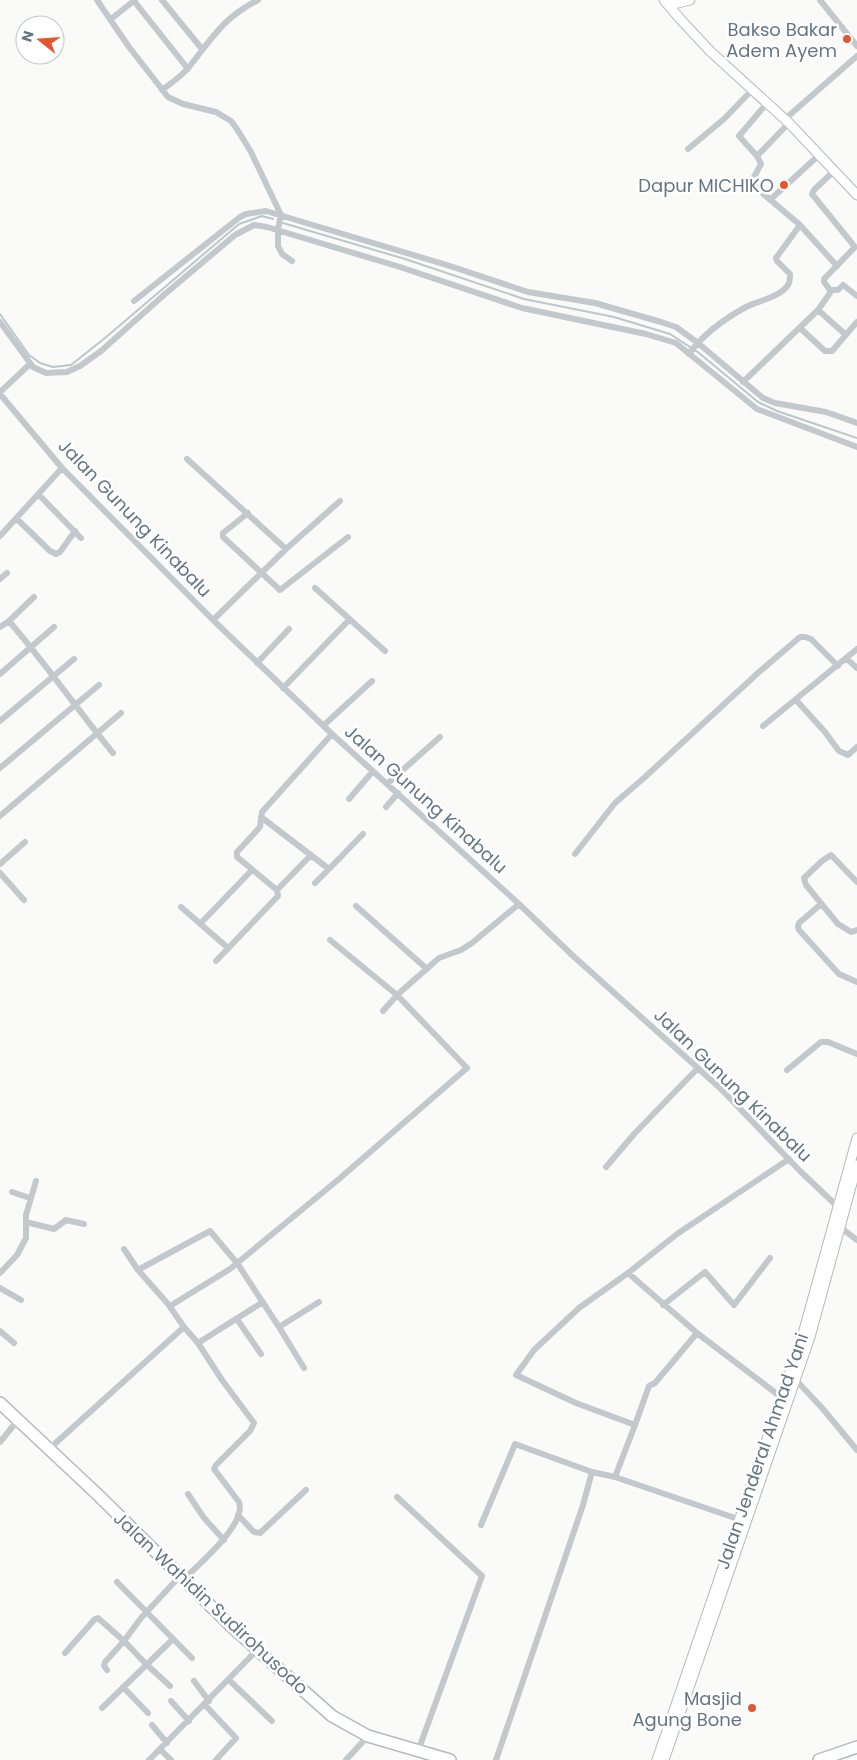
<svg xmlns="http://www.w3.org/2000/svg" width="857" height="1760" font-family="Poppins,sans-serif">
<rect width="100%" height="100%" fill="#fafaf8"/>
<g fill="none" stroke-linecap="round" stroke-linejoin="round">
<path stroke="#bbc7cb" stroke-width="2" d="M283,223L405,259L524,299L614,317L670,334L699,353L758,402L777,411L857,438
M0,314L29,355L40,363L53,367L71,365L105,338L239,224L262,216L273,219"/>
<g stroke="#b3babf" stroke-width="11">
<path id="secondary" d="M664,0L681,20L711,52L789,123L857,195
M669,5L690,0
M657,1760L803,1334L857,1138
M664,1760L810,1337L857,1165"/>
</g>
<g stroke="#b4b9bd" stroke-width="14">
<path id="highway" d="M0,1403L97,1494L232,1627L332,1716L368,1736L450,1760
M819,1760L857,1747"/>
</g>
<path stroke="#c3c8cc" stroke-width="6" d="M97,0L129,47L168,97L183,104L216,112L231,121L237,129L251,152L281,215L278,229V246L282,254L292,261
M162,0L202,49
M820,0L857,46
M134,1L188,69
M111,19L135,0
M162,90C171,83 182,76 189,67C212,38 224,17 258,0
M785,119L857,56
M688,149L724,119L753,89
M757,156L739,136L767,103
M834,171L814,190L812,194L855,247L824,279V282L830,290V293L818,310L846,335
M771,199L819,155
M800,225L837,266
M830,290H838L843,285L857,296
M134,301L240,217L246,214L266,211L450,266L528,292L595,303L661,322L676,327L698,343L763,398L775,403L826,412L857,423
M0,322L33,367L46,373L67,372L80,366L101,351L165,294L235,235L254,225L267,227L400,267L522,308L646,334L676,343L757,409L857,447
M800,328L825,351H832L857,322
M689,354C704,333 724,319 746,307C759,300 779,298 788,285C790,282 790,278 790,274L777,261L776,258L800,225L760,191L753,182L754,177L761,164L757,156L789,123
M743,382L818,310
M0,392L30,364
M0,394L62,468L213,620L332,734L519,904L571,954L720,1088L800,1171L839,1208
M187,459L286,549
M39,495L81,538
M248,513L223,533V537L280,590L348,537
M17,519L50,551L56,554L60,552L75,531
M0,536L62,468
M0,579L7,573
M315,588L385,651
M213,620L286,549L340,501
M9,621L34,597
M0,627L9,621C45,663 77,709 113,753
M846,658L857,668
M257,663L289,629
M0,674L54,627
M283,688L349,620
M796,700L825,732L839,751L848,755L857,747
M0,721L74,659
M324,725L372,681
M763,726L857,649
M0,768L99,685
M387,784L440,737
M349,799L373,771
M386,807L398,793
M0,816L121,713
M261,817L329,869L315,883
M575,854L615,803L645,777L759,672L800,637H805L811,639L838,666
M0,864L25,842
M329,869L363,834
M0,873L24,900
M857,882L831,855L822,861L804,878L806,885L838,924L851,932L857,930
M277,890L311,855
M821,904L799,923L798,927L799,930L839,974L857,982
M356,906L427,969
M181,907L228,948
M200,924L252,870
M216,961L278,896L277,890L237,857V852L260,827L262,812L332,734
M383,1011L397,995L439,958L461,950L472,943L519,904
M787,1070L821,1042H828L857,1054
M606,1167L635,1133L698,1068
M12,1192L30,1198
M26,1222L54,1229L66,1220L84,1224
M840,1227L857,1240
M124,1249L138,1270
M0,1273L17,1255L26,1238V1215L36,1181
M628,1273L697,1333L781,1397
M0,1288L21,1300
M663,1305L705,1272L734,1305L770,1258
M170,1306L230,1269L247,1255L339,1179L467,1068L397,995L330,940
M237,1319L261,1354
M184,1327L168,1304L138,1270L210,1231L237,1263L279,1327L304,1368
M279,1327L319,1302
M0,1331L14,1343
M795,1379L823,1409L857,1450
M635,1425L649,1386L655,1383L697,1333
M0,1442L18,1420
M49,1449L184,1327L198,1343L263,1302
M615,1477L635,1425L576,1403L516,1375L534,1350L579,1308L628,1273L677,1234L789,1159
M188,1494L204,1518L224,1540
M397,1497L482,1576L418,1751
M238,1515L254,1532L260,1533L306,1490
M481,1525L515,1444L592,1472
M184,1579C199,1564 247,1524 239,1502L214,1469L216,1465L250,1431L254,1423L222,1380L198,1343
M117,1582L192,1658
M65,1653L95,1619L98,1618L124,1641L146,1664L170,1686
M107,1670L104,1666L105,1662L124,1641L141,1618L180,1576
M229,1680L272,1721
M194,1681L209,1701
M123,1687L148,1713
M171,1701L189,1721
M205,1705L236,1738L216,1760
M102,1708L173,1639
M152,1725L167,1743
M160,1749L171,1760
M149,1760L257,1650
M346,1760L368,1736
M496,1760L583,1505L592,1472L615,1477L738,1519"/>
<use href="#secondary" stroke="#fff" stroke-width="9"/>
<use href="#highway" stroke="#fff" stroke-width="11"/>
</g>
<g fill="#e4572e" stroke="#fff" stroke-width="2">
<circle cx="847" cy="39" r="5"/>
<circle cx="784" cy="185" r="5"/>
<circle cx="752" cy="1708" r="5"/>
</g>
<g text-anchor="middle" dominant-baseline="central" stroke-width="5" stroke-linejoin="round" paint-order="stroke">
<g font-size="18" fill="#657683" stroke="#fff" text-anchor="end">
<text x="837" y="29">Bakso Bakar<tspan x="837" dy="21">Adem Ayem</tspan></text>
<text x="774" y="185">Dapur MICHIKO</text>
<text x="742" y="1698">Masjid<tspan x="742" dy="21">Agung Bone</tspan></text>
</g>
<g font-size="18" fill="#657683" stroke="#fff">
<text transform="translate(135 518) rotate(46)">Jalan Gunung Kinabalu</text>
<text transform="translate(426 799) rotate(42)">Jalan Gunung Kinabalu</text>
<text transform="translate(733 1085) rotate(44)">Jalan Gunung Kinabalu</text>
<text transform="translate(762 1451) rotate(-71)">Jalan Jenderal Ahmad Yani</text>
<text transform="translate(211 1603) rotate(43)">Jalan Wahidin Sudirohusodo</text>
</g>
</g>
<g transform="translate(40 40) rotate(287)"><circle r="24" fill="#ffffff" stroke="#c1c8cd"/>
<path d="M0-4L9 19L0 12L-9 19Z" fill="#e4572e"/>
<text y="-8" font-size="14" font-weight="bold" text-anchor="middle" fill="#657683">N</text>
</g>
</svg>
